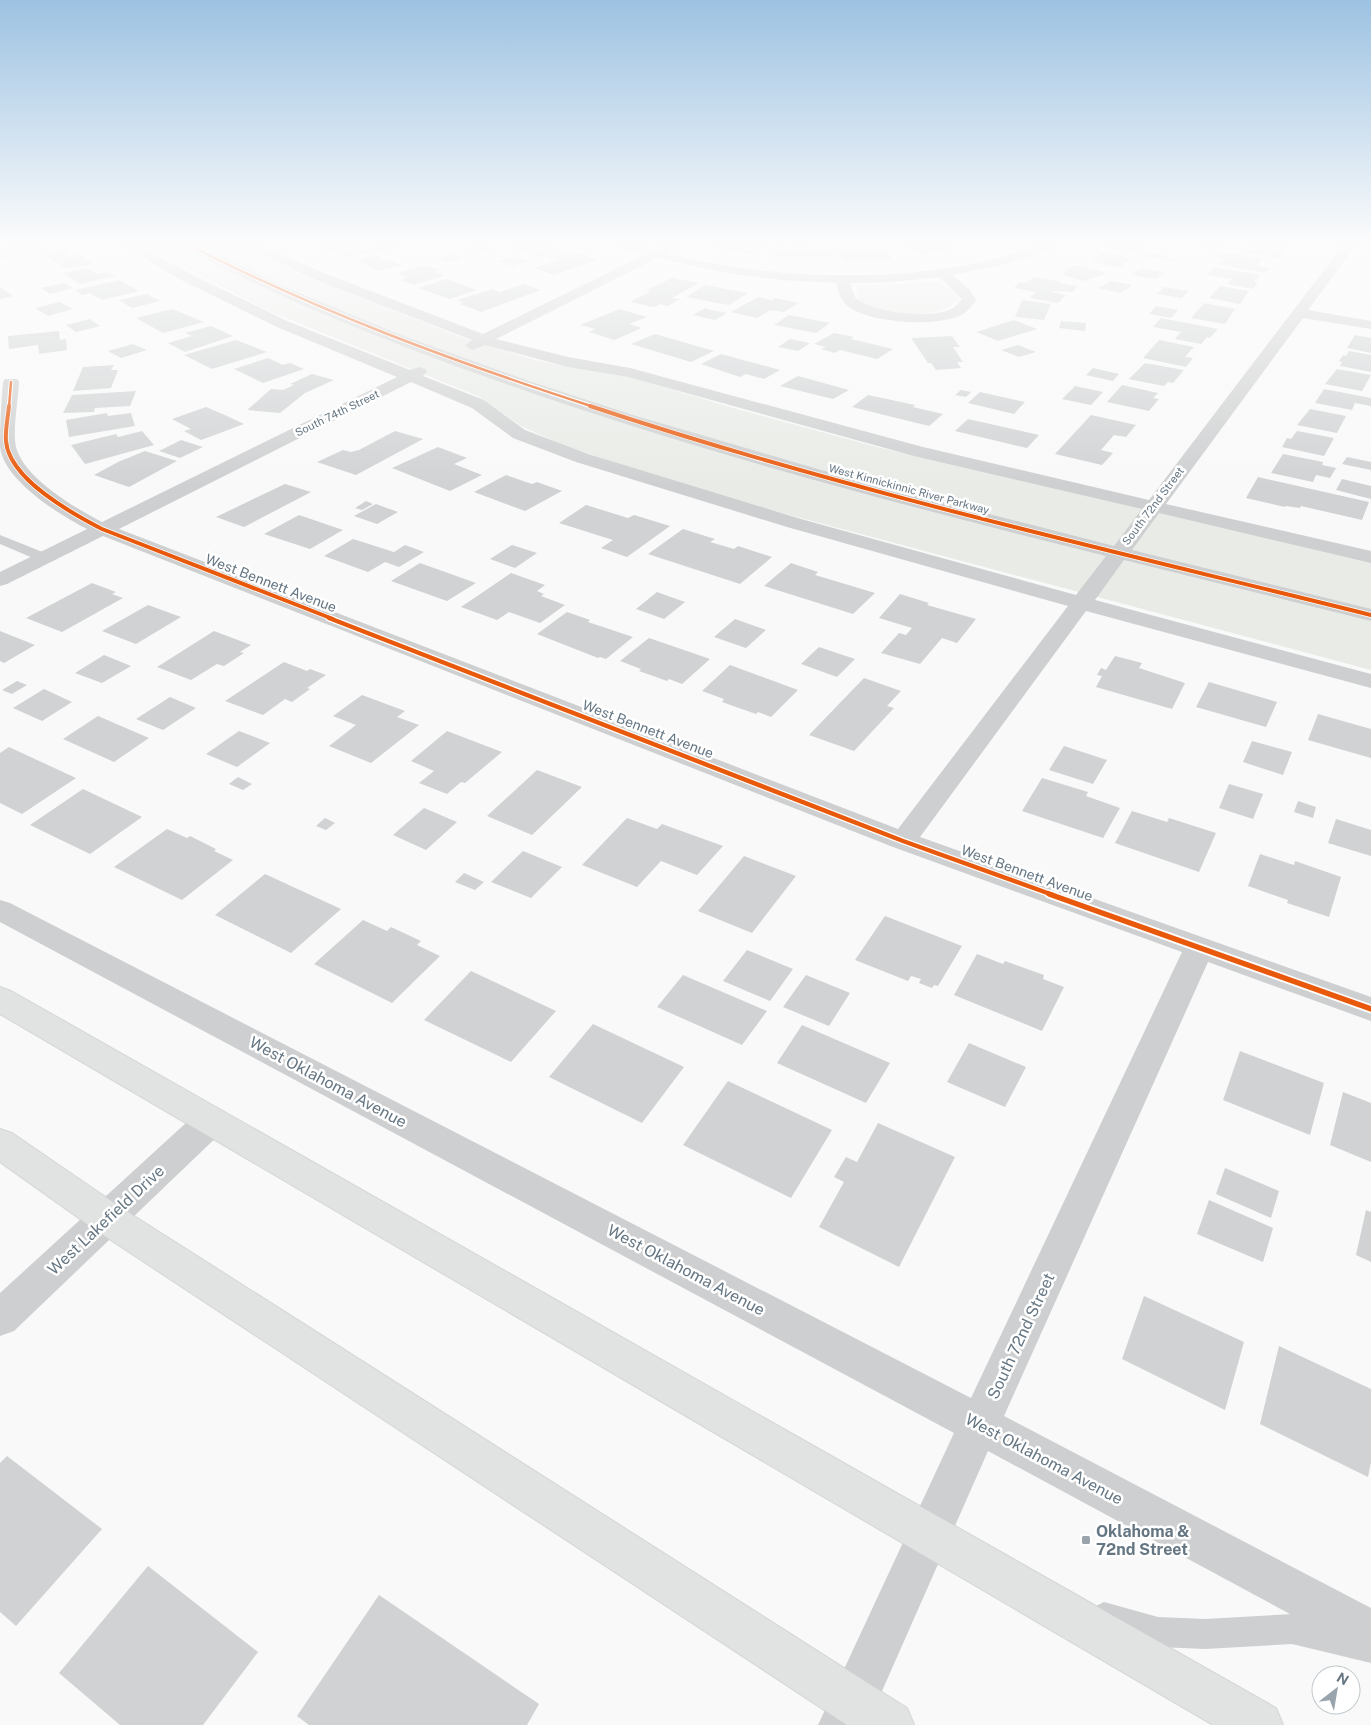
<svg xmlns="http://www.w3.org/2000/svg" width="1371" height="1725" font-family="'Public Sans',sans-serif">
<rect width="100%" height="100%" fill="#f9f9f9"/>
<path fill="#e8ebe6" d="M140,245H240L284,266L463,338L538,361L633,378L737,409L877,447L1371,562V670L707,493L565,446L521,426L480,397L264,309Z
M937,282L953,291L959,298C943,322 878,317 858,300L857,286Z"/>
<path fill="#d0d2d3" d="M333,245H354L369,252L348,257L340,256L320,248Z
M383,245H398L401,246L381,252L372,248Z
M483,245L496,249L479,254L467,250Z
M518,245H556L541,250L551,253L537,257L508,248Z
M722,245H765L749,254L716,248Z
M910,245H946L954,249L921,255L906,247L912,246Z
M1105,245H1145L1137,252L1108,248Z
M1199,245H1224L1219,250L1198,246Z
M1252,245L1286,246L1282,250L1286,251L1280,258L1245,252Z
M796,246H806L815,249L832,251L829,257L773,256L779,247L795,248Z
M885,249L892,259L843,260L838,251Z
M64,250L70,254L65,255L67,257L79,254L93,264L67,269L43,254Z
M570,251L599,259L554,275L534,268L558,260L549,258Z
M1103,252L1131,258L1122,266L1117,267L1092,262Z
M1215,252L1263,258L1257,266L1271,268L1266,273L1217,264L1222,258L1212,256Z
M1149,253L1168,256L1167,258L1175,259L1173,261L1146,257Z
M453,254L464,258L448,262L437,259Z
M374,255L381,258L377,259L380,261L386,259L402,265L378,271L356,260Z
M516,256L530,261L512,266L498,261Z
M427,265L440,270L436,271L444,276L413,285L400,280L408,277L397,273Z
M1075,265L1107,273L1084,281L1062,275L1066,274L1062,273L1068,271L1064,270Z
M1214,267L1260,275L1254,282H1258L1253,289L1227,284L1232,279L1207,275Z
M87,268L98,274L108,272L115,276L80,284L63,273Z
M1140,268L1165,273L1156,279L1132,275Z
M1033,277L1060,281L1058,283L1078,286L1073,292L1052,291L1051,292L1066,295L1058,303L1030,298L1036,292L1014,288L1020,282L1027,283Z
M672,278L699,283L672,298L680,299L668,306L660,304L654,307L630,302L651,291L646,290Z
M447,279L477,290L450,299L418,288Z
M119,280L139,291L102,300L90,293L82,295L75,290Z
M1111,281L1133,285L1120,293L1098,288Z
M64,283L73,288L50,294L41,288Z
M524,284L541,290L481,312L460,304L464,303L457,300L492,289L500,292Z
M705,285L748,293L729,305L686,297Z
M1220,286L1249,291L1240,304L1209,298Z
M0,287L13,296L0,299Z
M1164,287L1188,291L1182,298L1157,294Z
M147,294L160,301L132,308L119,300Z
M758,297L772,300L775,298L799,303L784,312L770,310L757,318L731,312Z
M1022,300L1051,304L1044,320L1015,317Z
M60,302L73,309L48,316L35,308Z
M1204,303L1235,309L1225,324L1191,318Z
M1156,306L1178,310L1171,318L1149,314Z
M705,308L711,310L727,313L715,320L693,315Z
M172,309L204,322L163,333L136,318Z
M620,309L647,317L629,324L642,328L614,340L589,332L595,329L580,325Z
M789,315L830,323L816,333L774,325Z
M1161,318L1218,329L1210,338L1207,337L1201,344L1175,339L1181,332L1153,327Z
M90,319L100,326L76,332L66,325Z
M1014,320L1037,329L998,341L976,332Z
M1061,321L1086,323L1085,331L1059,328Z
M211,326L233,336L185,352L168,343L192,336L185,333Z
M59,331L60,340L66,339L67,350L39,354L38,345L9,349L8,336Z
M834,333L854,337L851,339L893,349L877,359L840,350L835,353L821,349L826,347L814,344Z
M655,334L714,351L691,362L631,344Z
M1355,335L1371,338V353L1347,348Z
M952,336L960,347H953L963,362H957L961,368L936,370L931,363H928L911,338Z
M790,339L810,343L798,351L778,347Z
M236,340L267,352L212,369L184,355Z
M1159,340L1194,347L1185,357L1193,358L1186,367L1143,358Z
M133,344L147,350L121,358L108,351Z
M1018,345L1036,352L1019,357L1001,350Z
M1349,351L1371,355V372L1340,366L1342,362L1339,361L1343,355L1346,356Z
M721,354L780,370L764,379L746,374L740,377L701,364Z
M268,358L283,365L290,363L304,369L263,383L234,369Z
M1145,363L1184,370L1173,383L1168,382L1164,386L1129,379Z
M114,365L111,370H118L111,388L73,391L83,367Z
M1093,368L1119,374L1113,381L1086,375Z
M1337,369L1371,375L1362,391L1325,384Z
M312,374L334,380L305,393L280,413L247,410L271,389L283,390L294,385L290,384Z
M798,376L849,390L833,399L780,386Z
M1122,385L1158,393L1153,398L1159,399L1149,411L1107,402Z
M1075,386L1103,392L1091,405L1062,399Z
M1324,389L1371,398V406L1355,403L1352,410L1315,403Z
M961,390L971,392L966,397L955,395Z
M136,391L130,406L95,408L94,412L63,413L72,395Z
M980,392L1025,402L1014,414L968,403Z
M868,395L915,405L913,407L943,414L929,426L852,407Z
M206,407L227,416L244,424L201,440L184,431L191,429L172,419Z
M1310,409L1346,416L1337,433L1297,425Z
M107,413L108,416L131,413L135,426L69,437L66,420Z
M1091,415L1136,425L1126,437L1114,435L1101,450L1113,453L1102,465L1055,454Z
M968,419L1039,435L1027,448L955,431Z
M142,431L154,445L85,464L71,445L116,434L118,437Z
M395,431L423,439L356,475L317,462L343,450L351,452L359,450Z
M1297,431L1334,438L1324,456L1282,447L1287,438L1291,439Z
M181,440L203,447L180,458L159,451Z
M438,447L467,458L454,464L482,475L450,491L392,468Z
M145,451L177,461L129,487L94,475L118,462Z
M1283,454L1323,462L1322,465L1336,468L1330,478L1316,475L1313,482L1271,473Z
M1347,457L1371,462V470L1342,464Z
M506,475L532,484L537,482L562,491L525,511L474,492Z
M1258,477L1369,502L1362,520L1301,506L1300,508L1286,506L1285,507L1246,498Z
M1342,479L1371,486V499L1336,490Z
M285,484L311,492L244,527L216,517Z
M366,501L373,504L362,510L355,508Z
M376,504L398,512L377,524L354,516Z
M586,505L628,518L634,515L670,526L627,557L601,548L613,540L559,523Z
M299,515L343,530L310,549L264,534Z
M683,529L715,539L710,542L734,549L738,546L772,557L740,584L648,554Z
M353,539L394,552L405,545L424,552L399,567L385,562L368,572L324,556Z
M512,545L537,553L515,568L490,559Z
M420,563L476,583L447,601L391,581Z
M791,563L818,572L815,575L875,593L853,614L764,586Z
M511,573L545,585L537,591L544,594L541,596L565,605L540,623L509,612L497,620L461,607Z
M92,583L116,592L112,594L123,598L62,632L26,618Z
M657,592L685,602L664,619L636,609Z
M900,594L929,603L927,605L976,619L957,643L942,638L920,664L881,653L899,633L906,635L912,628L879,618Z
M148,605L181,617L136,644L102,631Z
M567,612L590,620L588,622L633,637L606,659L600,657L598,658L537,634Z
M735,619L766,630L746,648L714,637Z
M0,631L35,645L4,663L0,661Z
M214,631L251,645L240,652L244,653L224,666L217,664L191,680L157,667Z
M649,638L710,659L682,684L669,679L667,681L639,671L641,669L620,661Z
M819,647L855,659L837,677L801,664Z
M104,655L131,666L102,683L75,673Z
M1115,656L1142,663L1139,668L1185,683L1172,709L1096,687L1102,676L1097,675L1101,668L1106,670Z
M284,662L307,671L310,669L326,675L307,688L310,689L292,702L285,699L263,715L225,701Z
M730,665L798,690L771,717L758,712L756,714L722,702L724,699L702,691Z
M864,678L901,691L887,706L894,708L854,751L809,735Z
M17,681L27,685L12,694L2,690Z
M1209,682L1277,702L1266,727L1196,707Z
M44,689L72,702L42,721L13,708Z
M362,695L405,711L397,717L419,725L371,763L329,746L356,725L333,716Z
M170,697L196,708L163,730L136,719Z
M1318,714L1371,729V758L1308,740Z
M98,716L149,738L114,762L63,739Z
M239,731L270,743L237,767L206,754Z
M447,731L502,752L465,783L461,782L447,794L419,783L434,771L411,761Z
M1252,741L1292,752L1283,775L1243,762Z
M1064,746L1107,760L1093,784L1049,770Z
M9,747L76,778L22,814L0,803V753Z
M537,770L582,787L532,835L487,816Z
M238,777L252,784L243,790L229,784Z
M1042,778L1088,792L1086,796L1120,808L1103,838L1022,811Z
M1229,784L1263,794L1253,819L1219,808Z
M83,789L142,817L90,854L30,825Z
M1298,801L1316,807L1313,818L1294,812Z
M424,808L457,822L426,850L393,835Z
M1132,811L1167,822L1169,818L1216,833L1199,872L1115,843Z
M325,818L335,823L326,830L316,826Z
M627,818L657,829L662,824L723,846L697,875L661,861L637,887L582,865Z
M1336,819L1371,830V856L1328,843Z
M167,829L187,838L190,836L216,849L214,851L233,860L182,900L114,867Z
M523,851L562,867L531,898L491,882Z
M1260,854L1294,865L1295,861L1341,877L1329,917L1287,903L1288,900L1248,886Z
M744,856L796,876L752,933L698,911Z
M464,873L484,882L475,890L455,882Z
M265,874L341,909L291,953L215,915Z
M885,916L962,946L938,986L934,985L932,988L919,983L921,979L911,976L908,981L855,960Z
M363,920L387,931L391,927L421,941L417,945L440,956L392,1003L314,964Z
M747,950L793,969L770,1001L723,981Z
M977,954L1003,964L1005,961L1044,975L1043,979L1064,987L1042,1031L954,995Z
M471,971L556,1011L511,1062L424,1020Z
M683,975L767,1011L742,1045L657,1007Z
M806,975L850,993L829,1026L783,1007Z
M593,1024L684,1067L642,1123L549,1077Z
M802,1025L890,1063L866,1103L777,1063Z
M969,1043L1026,1067L1005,1107L947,1082Z
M1240,1051L1324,1083L1310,1135L1223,1100Z
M728,1081L832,1130L791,1198L683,1145Z
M1343,1092L1371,1103V1162L1330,1145Z
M878,1123L955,1157L899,1267L819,1227L844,1182L834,1177L846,1157L857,1162Z
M1225,1168L1279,1191L1271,1218L1216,1194Z
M1209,1200L1273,1228L1263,1262L1197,1234Z
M1366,1210L1371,1212V1262L1356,1255Z
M1144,1296L1244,1342L1225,1410L1122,1359Z
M1279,1346L1371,1389V1462L1368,1477L1260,1424Z
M7,1456L102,1529L16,1626L0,1612V1463Z
M148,1566L258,1652L203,1725H120L59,1673Z
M379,1595L539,1704L527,1725H309L297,1716Z"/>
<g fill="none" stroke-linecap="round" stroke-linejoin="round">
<g stroke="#d5d6d7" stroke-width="2">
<path id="secondary" d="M21,245H40L38,248L0,260V252Z
M0,987L11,991L1276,1708L1283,1725H1213L0,1014Z
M0,1129L12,1133L120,1207L907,1708L914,1725H847L94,1229L0,1162Z"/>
</g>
<path fill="#cecfd0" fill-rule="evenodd" d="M0,535L50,555L51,558L50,561H40L0,544Z
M1104,1602L1158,1617L1205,1619L1292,1614L1371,1633V1663L1292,1644L1205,1649L1158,1647L1094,1627L1089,1617L1094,1607Z"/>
<path fill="#cecfd0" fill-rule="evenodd" d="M122,245H137L191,274L287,321L410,370L419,367L425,369L427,372L423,376L484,400L525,430L588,454L801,519L1076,595L1106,556C841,490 576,420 323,314C286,298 248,281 212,262C202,257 190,253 183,245H199L275,283L401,335L529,381L633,415L845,477L1114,546L1142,509L914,456L628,377L568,367L485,345L473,350L468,348L465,345L472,340L319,281L246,248L244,245H260L329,275L483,334L644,255L618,248L616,245H636L654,250L663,245H679L667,253C755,276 859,282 949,268C966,265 984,262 1001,257C1022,251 1036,245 1059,245L1057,248L1006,264L952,275L969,289L976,300C973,305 968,311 963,314C938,328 871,323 849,307C841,301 838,292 836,283L782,280L727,273L657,258L496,339L568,357L630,368L923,447L1149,500L1343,245H1356L1308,310L1371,321V329L1303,318L1166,504L1371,551V563L1159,513L1132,550L1371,609V621L1124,560L1095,600L1371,674V688L1086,611L920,837L1371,997V1021L1208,962L1004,1416L1371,1608V1656L1355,1649L988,1451L867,1725H818L954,1433L0,922V900L10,903L971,1398L1182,952L893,847L103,536L7,584L0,586V572L87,529C60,515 4,481 0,447C0,426 1,403 3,382L5,379H17L19,382C18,401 14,421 15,440C16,474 75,508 102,522L397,377L277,327L181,280ZM939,277L962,299C959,302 956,306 953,308C934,320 871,313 855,297L850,283L893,282ZM411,382L472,408L513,438L576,462L787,527L1068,606L898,829L119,529Z
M211,1107L223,1111L228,1121L223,1131L14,1331L0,1336V1293L199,1111Z"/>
<use href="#secondary" fill="#e1e2e2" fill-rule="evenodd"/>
<g stroke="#fff" stroke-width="4.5">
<path id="cycleway-far3" d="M189,245C319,312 455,362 594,407
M9,407L11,382"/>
</g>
<g stroke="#fff" stroke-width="5.5">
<path id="cycleway-far2" d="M9,406C8,417 5,430 6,441C9,479 71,513 102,529L333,619
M590,406C846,491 1110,550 1371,615"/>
</g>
<g stroke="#fff" stroke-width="7">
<path id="cycleway-far1" d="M329,618L903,841L1053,895"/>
</g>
<g stroke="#fff" stroke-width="9">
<path id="cycleway" d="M1049,894L1371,1009"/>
</g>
<use href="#cycleway-far3" stroke="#e8590c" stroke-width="2.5"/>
<use href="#cycleway-far2" stroke="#e8590c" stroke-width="4"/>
<use href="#cycleway-far1" stroke="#e8590c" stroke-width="4.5"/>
<use href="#cycleway" stroke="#e8590c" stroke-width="5.5"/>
</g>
<linearGradient id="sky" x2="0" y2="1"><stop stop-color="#9dc2e2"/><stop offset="0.5" stop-color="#fcfcfc"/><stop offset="1" stop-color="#fcfcfc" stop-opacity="0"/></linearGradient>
<rect width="1371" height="486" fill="url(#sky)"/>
<rect fill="#99a4ac" stroke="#fff" stroke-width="2" x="1081" y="1535" width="10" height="10" rx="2.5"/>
<g text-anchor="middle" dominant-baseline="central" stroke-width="5" stroke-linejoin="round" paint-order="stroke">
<g font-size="11" fill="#657683" stroke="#fff">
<text transform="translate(337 413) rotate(-26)">South 74th Street</text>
<text transform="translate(909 489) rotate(15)">West Kinnickinnic River Parkway</text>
<text transform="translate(1153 506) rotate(-53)">South 72nd Street</text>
</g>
<g font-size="14" fill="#657683" stroke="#fff">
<text transform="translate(271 583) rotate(21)">West Bennett Avenue</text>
<text transform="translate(648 729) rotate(21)">West Bennett Avenue</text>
<text transform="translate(1027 873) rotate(20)">West Bennett Avenue</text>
</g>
<g font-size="16" fill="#657683" stroke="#fff">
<text transform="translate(328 1082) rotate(28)">West Oklahoma Avenue</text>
<text transform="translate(106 1220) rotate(-43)">West Lakefield Drive</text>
<text transform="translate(686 1270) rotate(28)">West Oklahoma Avenue</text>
<text transform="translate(1021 1336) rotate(-65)">South 72nd Street</text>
<text transform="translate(1044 1459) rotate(28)">West Oklahoma Avenue</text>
</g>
<g font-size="16" font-weight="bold" fill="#657683" stroke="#fff" text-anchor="start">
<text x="1096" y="1531">Oklahoma &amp;<tspan x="1096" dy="18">72nd Street</tspan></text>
</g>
</g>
<g transform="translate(1336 1690) rotate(31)"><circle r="24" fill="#ffffff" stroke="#c1c8cd"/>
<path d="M0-4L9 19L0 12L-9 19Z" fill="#99a4ac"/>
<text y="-8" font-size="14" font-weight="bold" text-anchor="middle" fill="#657683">N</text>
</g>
</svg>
